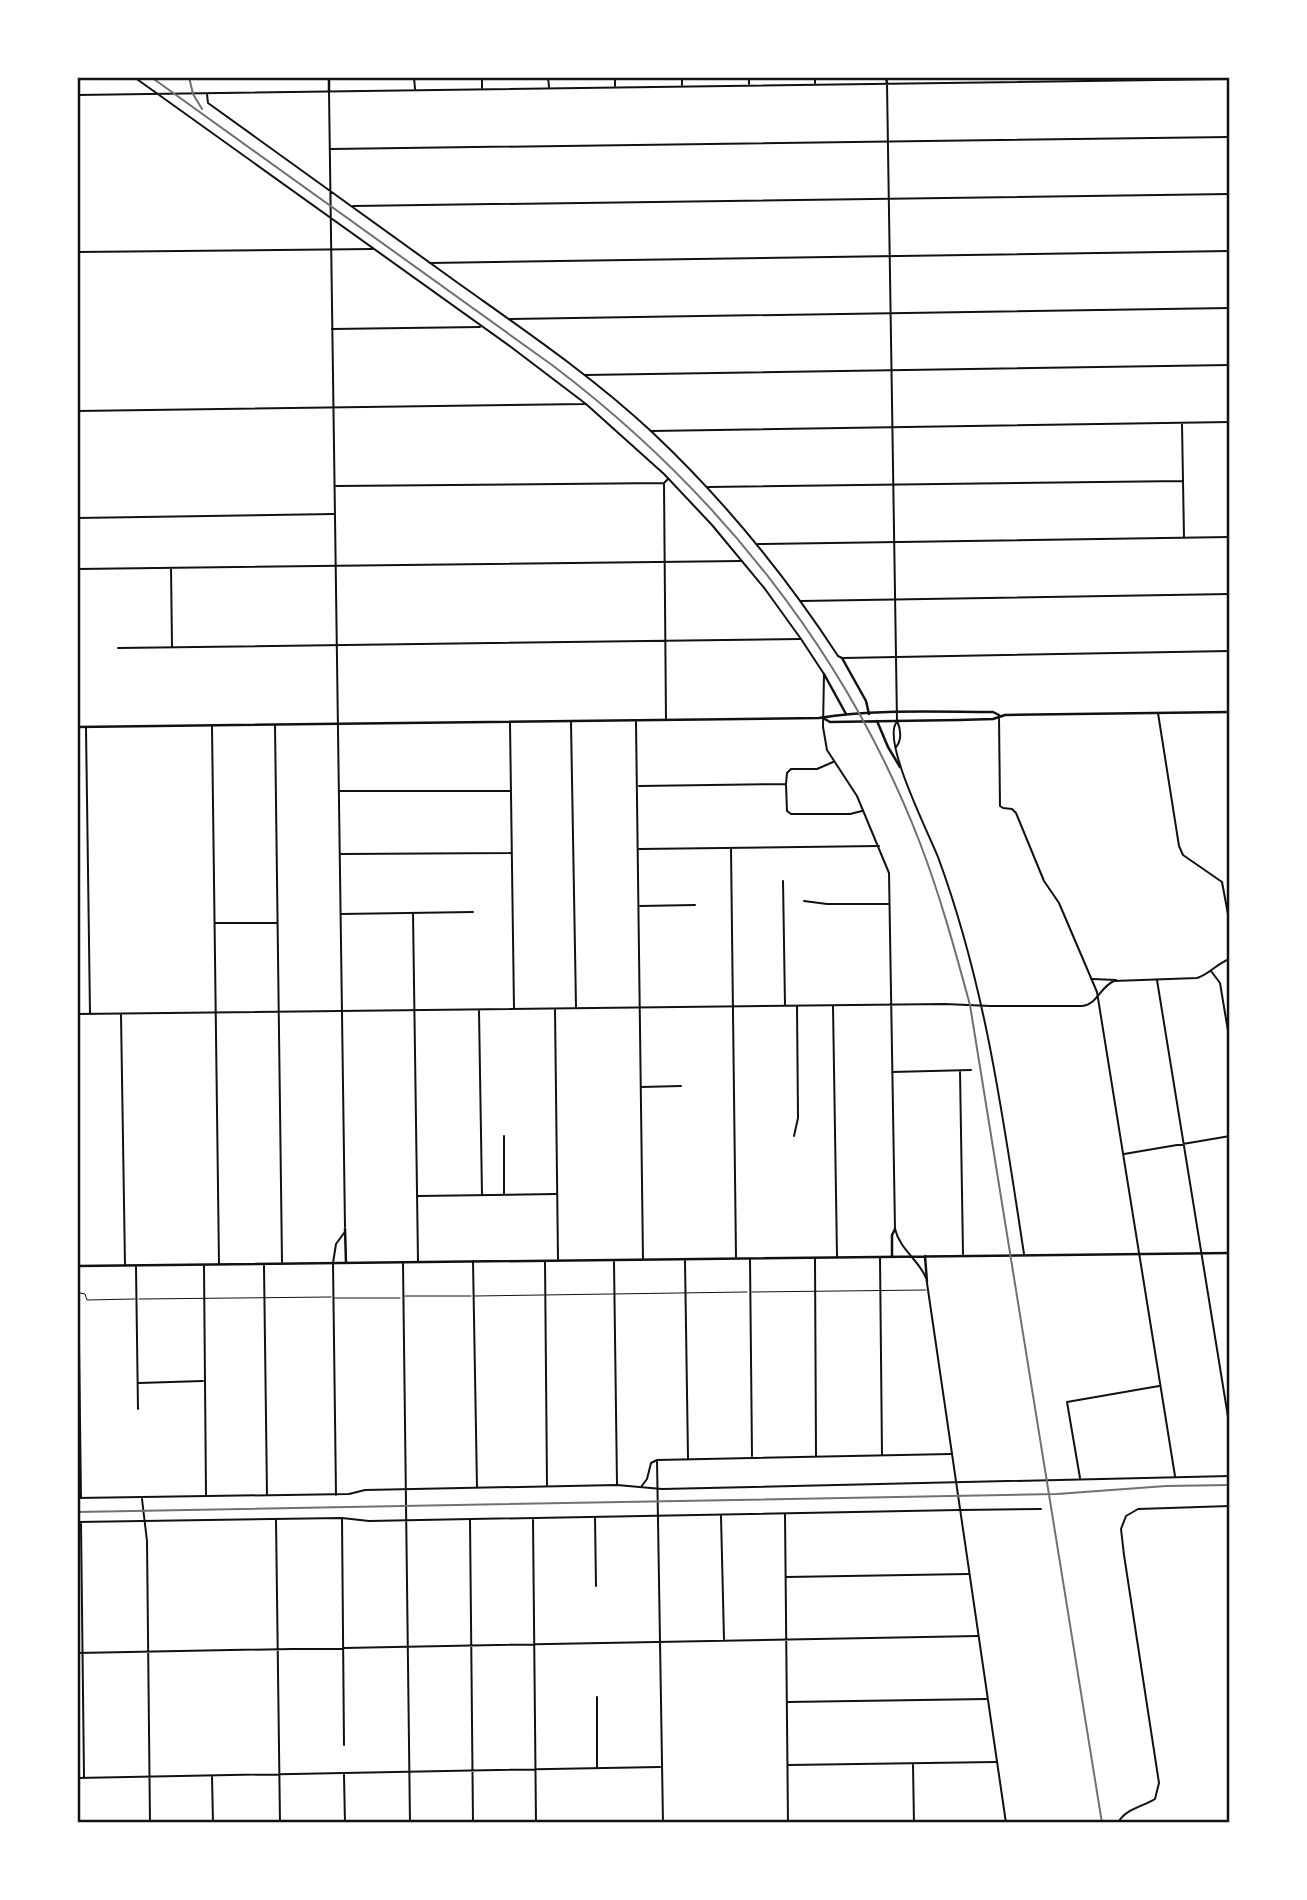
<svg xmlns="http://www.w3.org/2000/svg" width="1307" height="1900" font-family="Ubuntu,sans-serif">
<rect width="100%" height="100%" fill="#fff"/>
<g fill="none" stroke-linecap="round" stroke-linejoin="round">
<path stroke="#111" stroke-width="1" d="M752,1292L926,1290
M80,1293L85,1294L87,1300L135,1299
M405,1296H471
M475,1296L747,1292
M335,1298H400
M139,1299L331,1297"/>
<path stroke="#111" stroke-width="2" d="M414,77L415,89
M482,77V88
M548,77L549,87
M615,77V86
M682,77V85
M749,77V84
M815,77V83
M331,149L1230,137
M353,206L1230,194
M77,252L373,249
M430,263L1230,251
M510,319L1230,308
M332,329L480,327
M585,375L1230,365
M1182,424L1184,538
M651,431L1230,422
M664,484L666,720
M336,486L664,483L668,479
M708,487L1183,481
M77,518L334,514
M758,544L1230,537
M171,568L172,646
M77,569L741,561
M801,601L1230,594
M118,648L800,639
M843,658L1230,651
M1158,713L1179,846L1183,855L1222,882L1230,925
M999,717L1000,806L1003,808L1012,809L1016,813L1044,881L1059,903L1097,992L1175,1476
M571,722L576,1007
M510,723L514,1008
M275,725L282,1262
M212,727L219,1264
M86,728L90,1013
M786,785L787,811L791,814H850L862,811
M639,786L786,784L787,773L791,769H817L833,762
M340,791H510
M639,849L879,846
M731,849L736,1257
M341,854L511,853
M783,881L785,1005
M804,901L827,904H889
M640,906L695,905
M413,913L418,1261
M341,914L473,912
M215,923H276
M1211,971L1220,983L1230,1043
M1157,980L1230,1429
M833,1006L837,1256
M555,1010L558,1259
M479,1011L482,1195
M121,1015L125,1265
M960,1071L963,1254
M892,1072L971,1070
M641,1087L681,1086
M794,1136L798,1118L797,1006
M1124,1154L1230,1136
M504,1193V1136
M418,1196L556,1194
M880,1257L882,1455
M815,1258L816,1455
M750,1259L752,1456
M473,1261L477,1487
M545,1261L547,1485
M685,1261L688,1458
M614,1262L617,1484
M78,1266L81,1497
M204,1266L206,1495
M264,1266L267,1494
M136,1267L138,1409
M139,1383L203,1381
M1080,1478L1067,1402L1159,1386
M142,1499L147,1541L150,1823
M961,1510L1041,1509
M785,1514L788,1823
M721,1516L724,1639
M595,1517L596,1586
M342,1518L344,1745
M276,1520L280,1823
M470,1520L473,1823
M533,1520L536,1823
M81,1524L84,1777
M786,1577L969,1574
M77,1653L978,1636
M787,1702L987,1699
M788,1765L996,1762
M913,1765L914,1823
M597,1768V1697
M344,1775L345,1823
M212,1776L213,1823
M77,1778L660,1767
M663,1823L657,1460L951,1454
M1118,1823C1125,1809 1142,1807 1155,1799L1159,1783L1124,1555L1121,1529L1126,1516L1138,1509L1230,1506"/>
<path stroke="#111" stroke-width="2" d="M134,77L511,347L586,404L664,474L712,525L765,589L801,639L824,674L823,727L827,750L857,796L889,873L895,1229C900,1250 919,1260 926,1278
M887,84L897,721C901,729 902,740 896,747
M329,92L345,1227
M207,94L208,103C292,163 375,223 458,283C524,330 592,376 652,432C723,499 784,573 838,656L842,658
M77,95L1230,79
M77,411L585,404
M636,722L643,1259
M896,723C883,743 928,832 938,857C986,987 1003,1118 1024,1254
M1092,979L1116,980
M77,1014L945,1004L990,1006H1082C1098,1004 1100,987 1114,981L1197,978C1210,974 1217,963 1230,959
M403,1263L410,1823
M927,1283L1006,1823
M641,1487L647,1479L651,1463L657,1460
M336,1495L333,1263L336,1244L344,1233
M77,1498L349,1494L365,1490L617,1485L662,1489L1230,1476
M77,1522L342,1518L369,1521L959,1510"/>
<path stroke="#111" stroke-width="2.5" d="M329,77V92
M886,77L887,83
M345,1229L346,1263
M925,1256L927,1282
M892,1257V1235L895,1229
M77,1266L1230,1253"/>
<path stroke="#111" stroke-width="2.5" d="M842,658L866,701L869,714
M824,674L846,714
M823,718L830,722L959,720L993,719L1005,715L1230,712
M877,721L888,747L900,767
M77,727L819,718C875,709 936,712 993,712L999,715"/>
<path stroke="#707070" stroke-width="2" d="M151,77L552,365C715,488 846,651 920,843C940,895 955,950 970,1005L1102,1823
M189,77L193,94L202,109
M77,1512L1057,1494L1166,1486L1230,1485"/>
</g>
<rect width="1307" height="1900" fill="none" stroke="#ffffff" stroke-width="158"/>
<rect x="79" y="79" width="1149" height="1742" fill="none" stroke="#111" stroke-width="2.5"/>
</svg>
